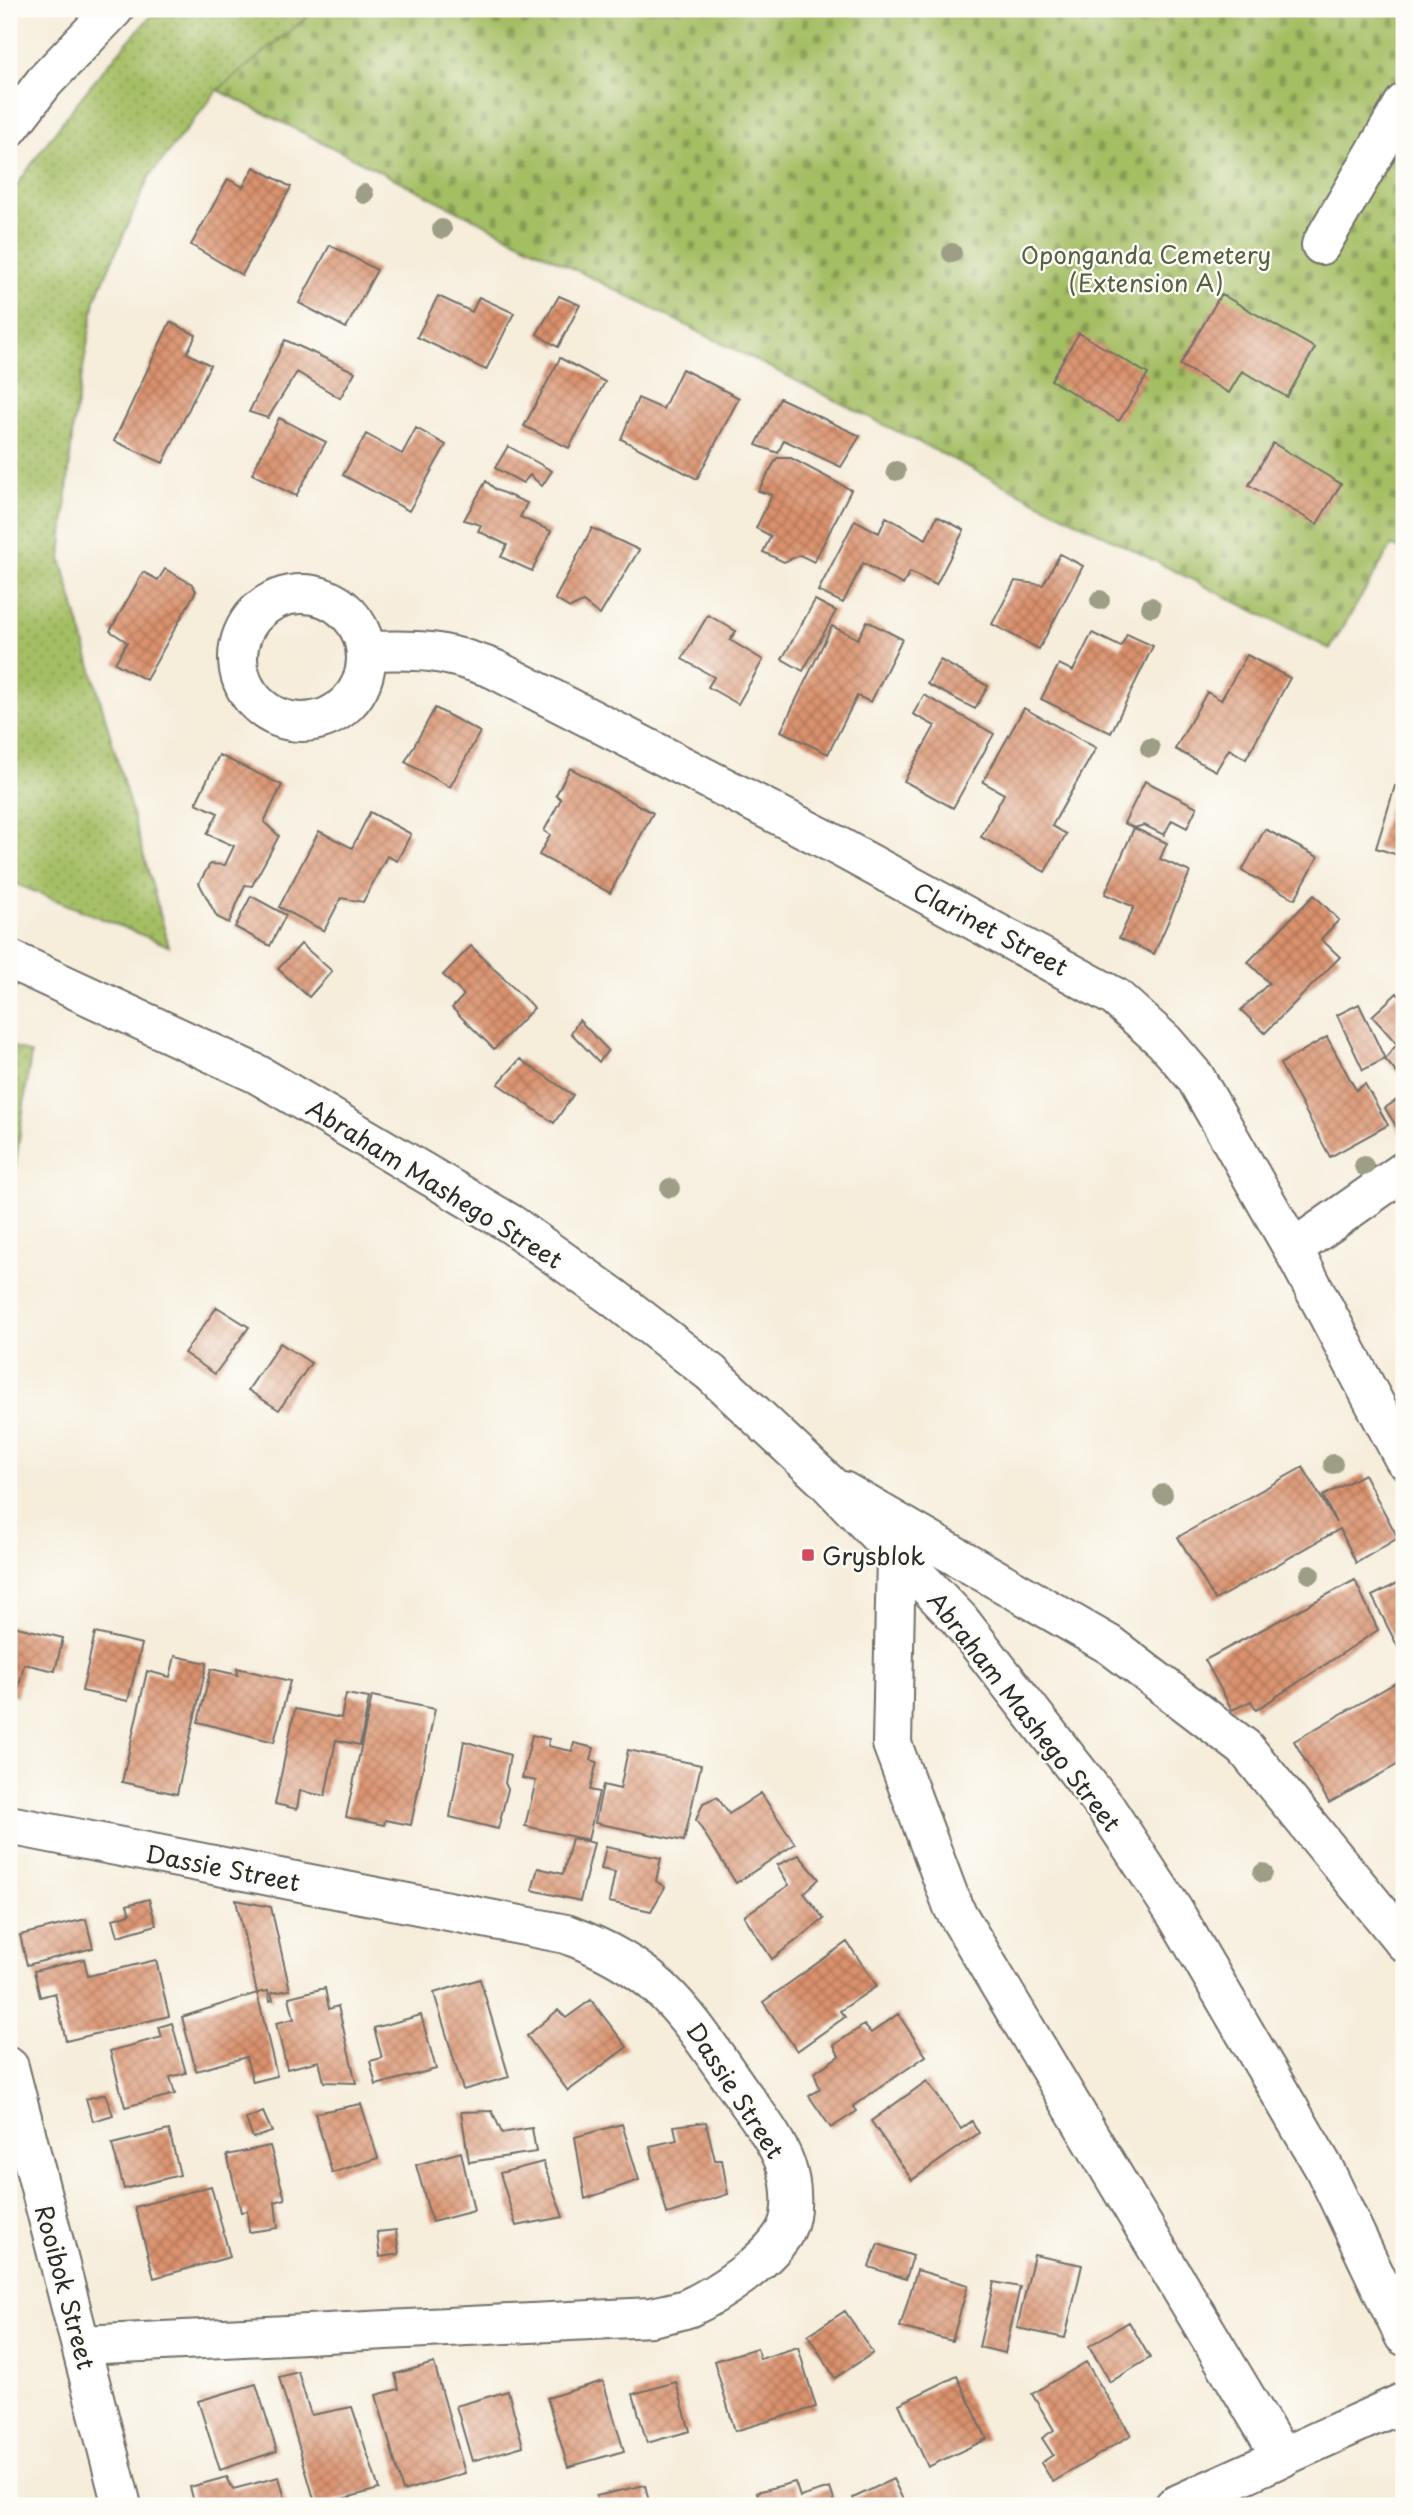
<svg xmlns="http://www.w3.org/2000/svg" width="1413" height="2515" font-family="'Playpen Sans',sans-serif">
<defs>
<pattern id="grass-dots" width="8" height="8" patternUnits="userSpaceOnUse" patternTransform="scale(1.75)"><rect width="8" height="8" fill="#a4be64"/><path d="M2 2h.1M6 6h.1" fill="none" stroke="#869b53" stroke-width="1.8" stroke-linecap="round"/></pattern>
<pattern id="cemetery-stones" width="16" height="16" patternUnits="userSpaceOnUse" patternTransform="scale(1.75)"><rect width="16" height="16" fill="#a4be64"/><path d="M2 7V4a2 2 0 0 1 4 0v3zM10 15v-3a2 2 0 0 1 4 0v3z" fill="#869b53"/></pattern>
<pattern id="building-cross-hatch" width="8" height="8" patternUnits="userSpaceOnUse" patternTransform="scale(1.75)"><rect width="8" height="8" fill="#da916d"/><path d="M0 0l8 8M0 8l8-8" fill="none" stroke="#b1775a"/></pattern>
</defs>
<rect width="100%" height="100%" fill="#fdfcf7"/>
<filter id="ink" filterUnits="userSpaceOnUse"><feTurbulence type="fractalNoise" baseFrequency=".0143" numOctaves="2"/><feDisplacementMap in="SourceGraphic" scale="14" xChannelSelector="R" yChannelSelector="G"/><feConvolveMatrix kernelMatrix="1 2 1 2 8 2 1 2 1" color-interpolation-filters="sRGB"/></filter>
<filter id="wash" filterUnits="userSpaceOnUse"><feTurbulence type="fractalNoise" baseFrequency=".00686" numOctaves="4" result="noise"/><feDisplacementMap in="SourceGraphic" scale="28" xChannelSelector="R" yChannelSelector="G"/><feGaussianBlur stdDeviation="1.57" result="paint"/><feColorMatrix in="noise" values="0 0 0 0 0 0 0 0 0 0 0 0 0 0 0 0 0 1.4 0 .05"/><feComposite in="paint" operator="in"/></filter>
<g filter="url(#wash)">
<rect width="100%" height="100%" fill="#f6eddb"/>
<path fill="url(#grass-dots)" stroke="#687448" stroke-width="2" d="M158,9H317L218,90L149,177L95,300L73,426L61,559L169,946L9,881V197C54,130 102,67 158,9Z
M9,1045L31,1054L9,1211Z"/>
<path fill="url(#cemetery-stones)" stroke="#687448" stroke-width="2" d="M317,9H1404V551L1392,545L1330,649L218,90Z"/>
<g id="blocks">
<path fill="url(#building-cross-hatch)" d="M254,167L291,187L242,275L191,245L228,179L243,187Z
M330,245L377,270L346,328L299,303Z
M1221,294L1315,348L1287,397L1242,371L1229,393L1180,365Z
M438,296L472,312L479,297L514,313L486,370L417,337Z
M559,296L580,305L558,347L537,334Z
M170,322L196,335L187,353L210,365L163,463L114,441Z
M1079,333L1148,374L1119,421L1051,380Z
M285,340L355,372L340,398L297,372L268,418L249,412Z
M560,358L605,382L569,448L524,426Z
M682,369L739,398L697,479L621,439L638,398L663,409Z
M780,398L860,436L841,467L784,440L778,453L756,445Z
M279,418L326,442L296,496L252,474Z
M416,428L446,445L409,511L343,475L366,434L402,454Z
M1273,443L1341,484L1317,524L1249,485Z
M508,446L552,471L542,486L530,475L523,483L495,468Z
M777,458H791L851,490L814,562L800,555L784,562L763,552L771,536L756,528L772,495L758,491Z
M486,481L496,490L527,503L520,517L551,531L532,571L501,557L507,545L478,531L481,525L464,520Z
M937,516L964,530L936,585L910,572L903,585L863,563L843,603L818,591L855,520L879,533L886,517L926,539Z
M592,528L639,550L600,615L583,602L570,608L555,599Z
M1060,554L1083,566L1039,649L992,624L1015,581L1043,585Z
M165,569L192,584L196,591L146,680L115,663L127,642L110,631L143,572L158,580Z
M815,600L836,611L803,671L782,659Z
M708,615L736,631L730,640L763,660L738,704L708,687L714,677L682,659Z
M867,621L902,639L871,702L857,696L828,754L781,731L832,626L858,639Z
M1092,633L1121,647L1127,634L1153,646L1111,733L1041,699L1059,664L1073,671Z
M1247,655L1290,678L1246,759L1229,749L1216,771L1175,749L1207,692L1221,700Z
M940,660L988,686L975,709L927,684Z
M924,695L994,734L953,808L904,781L935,726L913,714Z
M435,708L480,732L450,787L405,762Z
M1024,708L1096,748L1052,826L1066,834L1045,872L981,837L1004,794L983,782Z
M219,755L282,785L264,822L279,836L252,886L245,885L229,923L217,917L199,883L210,864L225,865L234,846L207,834L218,813L196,803Z
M570,768L653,813L610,893L539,855L550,835L544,831L561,799L556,795Z
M1145,781L1197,807L1187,828L1172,820L1164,835L1144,825L1134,828L1124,823Z
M1395,786L1404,788V857L1376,848Z
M370,812L411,834L397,861L387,856L363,902L341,898L324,931L279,907L319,831L352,848Z
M1134,828L1167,843L1160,859L1190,872L1154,954L1119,938L1134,907L1105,894Z
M1265,829L1318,857L1295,899L1242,871Z
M1314,895L1339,920L1321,939L1340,957L1265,1033L1241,1010L1269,983L1248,962Z
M251,896L286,915L270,946L235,927Z
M301,944L332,971L309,997L278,969Z
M471,946L534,1008L494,1049L452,1008L464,995L443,975Z
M1397,993L1404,1001V1082L1385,1059L1397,1044L1372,1016Z
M1359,1004L1385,1059L1363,1070L1337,1015Z
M579,1020L608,1050L599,1062L571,1033Z
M1327,1037L1356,1090L1365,1084L1388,1125L1330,1157L1280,1064Z
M520,1059L573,1095L554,1123L498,1084Z
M1404,1095V1139L1385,1108Z
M217,1307L249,1327L215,1374L184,1353Z
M280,1343L311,1363L279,1410L248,1390Z
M1303,1467L1336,1523L1323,1496L1364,1474L1398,1538L1356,1563L1340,1529L1215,1600L1178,1537Z
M1355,1580L1378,1630L1256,1710L1251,1701L1232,1710L1205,1660Z
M1404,1580V1659L1372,1596Z
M9,1625L63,1638L55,1671L24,1664L17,1696L9,1694Z
M95,1633L142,1644L128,1701L82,1691Z
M175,1656L207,1663L177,1794L122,1782L147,1671L170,1677Z
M237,1668L290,1681L274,1742L198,1722L211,1669L238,1675Z
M1404,1678V1761L1329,1803L1294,1741Z
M346,1694L369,1698L360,1745L336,1740L325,1796L300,1791L297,1809L275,1804L295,1709L341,1718Z
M372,1696L435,1709L411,1825L385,1820L384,1825L346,1817Z
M532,1735L549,1739L548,1746L572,1751L574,1743L594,1748L591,1760L597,1762L590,1790L599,1792L588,1840L525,1826L536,1781L522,1778Z
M464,1741L510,1755L505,1783L508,1789L498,1829L450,1817Z
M628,1750L701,1765L684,1841L595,1823L603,1785L620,1789Z
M761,1793L795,1844L736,1883L696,1820L703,1803L717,1797L729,1814Z
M572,1838L594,1843L580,1901L532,1890L538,1868L563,1874Z
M606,1847L661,1858L656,1881L665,1887L651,1911L609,1902L615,1872L601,1869Z
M799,1855L819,1879L804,1893L824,1919L772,1959L744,1916L789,1885L777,1865Z
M149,1899L156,1925L118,1936L113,1919L130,1914L127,1905Z
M236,1900L271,1907L290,1990L271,1993L273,2000L270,2001L268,1991L257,1993Z
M86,1919L93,1948L27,1965L20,1935Z
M847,1942L877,1986L840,2011L845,2017L797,2051L763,2002Z
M84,1959L88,1976L156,1960L169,2016L66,2041L55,1993L40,1997L34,1971Z
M480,1979L509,2077L463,2090L434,1993Z
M325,1988L329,2009L338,2006L356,2083L324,2082L319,2061L287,2069L276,2023L294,2019L289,1997Z
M257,1993L277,2076L253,2082L246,2057L196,2071L182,2017Z
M591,2000L627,2047L568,2091L527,2036L558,2010L566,2018Z
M898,2014L926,2056L853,2106L857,2111L831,2128L809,2096L820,2089L814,2073L839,2056L834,2045L864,2025L871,2033Z
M421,2015L436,2069L376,2085L370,2061L382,2058L374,2028Z
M172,2023L186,2073L170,2077L175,2094L125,2107L110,2051L162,2037L159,2027Z
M927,2081L961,2129L972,2121L979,2133L912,2180L871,2121Z
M105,2094L113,2115L93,2121L86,2099Z
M361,2104L378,2158L332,2173L315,2113Z
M492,2111L502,2133L532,2128L536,2152L469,2162L461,2112Z
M263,2112L272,2132L253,2138L246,2119Z
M706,2122L715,2160H722L728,2194L667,2214L650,2146L677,2140L674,2126Z
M622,2124L639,2180L585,2199L575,2137Z
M169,2130L180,2175L124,2189L112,2144Z
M270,2146L285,2199L275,2202L278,2228L249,2232L247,2211L241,2212L227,2155Z
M461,2152L474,2211L432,2222L416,2165Z
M543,2162L563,2217L516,2226L500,2173Z
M211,2186L230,2257L154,2278L135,2207Z
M396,2230L399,2254L380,2257L377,2232Z
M878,2244L913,2256L906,2279L869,2267Z
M1034,2255L1082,2265L1065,2338L1017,2328Z
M917,2270L968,2285L952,2341L900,2327Z
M994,2282L1020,2287L1005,2353L979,2347Z
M845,2311L873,2353L835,2378L808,2335Z
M1129,2322L1150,2358L1110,2382L1089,2346Z
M798,2347L816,2407L735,2431L714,2361L757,2348L760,2359Z
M1086,2362L1131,2435L1053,2482L1041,2463L1053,2455L1042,2438L1054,2430L1032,2394Z
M434,2363L465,2473L403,2491L376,2395L399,2389L395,2374Z
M298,2372L311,2415L352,2407L379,2489L316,2506L279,2377Z
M957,2376L987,2439L928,2467L899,2404Z
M603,2381L624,2451L568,2467L547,2398Z
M676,2382L690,2431L647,2443L633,2394Z
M256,2384L277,2451L220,2470L198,2401Z
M508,2391L523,2446L472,2461L456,2406Z
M227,2477L233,2489L279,2477L287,2506H207L205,2499L194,2502L190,2487Z
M893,2479L906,2506H857L853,2498Z
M795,2482L800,2497L830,2488L836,2506H761L757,2492Z
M645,2485L650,2506H598L596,2496Z"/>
</g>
</g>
<g filter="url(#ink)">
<use href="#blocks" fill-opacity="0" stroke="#726f69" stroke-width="2"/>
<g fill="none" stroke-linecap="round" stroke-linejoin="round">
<g stroke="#726f69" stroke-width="42">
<path id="minor" d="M9,128L45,81L114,9
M1321,245L1404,103
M238 658a64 64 0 1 1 128 0a64 64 0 1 1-128 0Z
M367,651C421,649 443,650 494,669L823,838L1115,997L1164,1041L1195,1077L1293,1249L1404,1459
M1293,1249L1404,1171
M843,1491L1110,1645L1245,1748L1404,1942
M896,1555L892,1744L953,1907L1282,2458
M9,1825L566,1934C657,1968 680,2005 733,2081C751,2108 775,2135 786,2166C792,2184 794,2212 786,2229C771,2259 719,2294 688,2308C677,2312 664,2314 652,2317L82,2345
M9,2067L122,2506
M1174,2506L1404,2402"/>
</g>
<g stroke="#726f69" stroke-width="42">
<path id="major" d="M9,959L257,1074L511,1224L613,1297L711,1373L827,1482L959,1619L1106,1808L1175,1913L1324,2168L1404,2336"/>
</g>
<use href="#minor" stroke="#fff" stroke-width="38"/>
<use href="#major" stroke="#fff" stroke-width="38"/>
</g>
<g fill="#9d9e85">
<circle cx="364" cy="194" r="10"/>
<circle cx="442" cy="229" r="10"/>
<circle cx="952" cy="253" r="10"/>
<circle cx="896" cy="471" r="10"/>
<circle cx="1100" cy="600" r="10"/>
<circle cx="1151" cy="607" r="10"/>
<circle cx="1150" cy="748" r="10"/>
<circle cx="1364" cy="1166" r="10"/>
<circle cx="670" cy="1188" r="10"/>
<circle cx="1333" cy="1464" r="10"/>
<circle cx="1163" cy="1494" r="10"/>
<circle cx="1310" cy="1574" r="10"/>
<circle cx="1263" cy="1873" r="10"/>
</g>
</g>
<rect fill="#d1495b" stroke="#fdfcf7" stroke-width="2.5" x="801" y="1548" width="14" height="14" rx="3.5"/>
<g text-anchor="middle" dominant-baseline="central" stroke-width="5" stroke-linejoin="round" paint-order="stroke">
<g font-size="24" fill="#555e3f" stroke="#fdfcf7">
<text x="1146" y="254">Oponganda Cemetery<tspan x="1146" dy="28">(Extension A)</tspan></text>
</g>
<g font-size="24" fill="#2b2b2b" stroke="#fdfcf7">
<text transform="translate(991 928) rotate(28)">Clarinet Street</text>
<text transform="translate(435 1183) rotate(32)">Abraham Mashego Street</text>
<text transform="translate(1025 1711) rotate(52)">Abraham Mashego Street</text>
<text transform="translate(223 1867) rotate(11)">Dassie Street</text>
<text transform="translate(736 2090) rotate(57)">Dassie Street</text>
<text transform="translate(66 2287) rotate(75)">Rooibok Street</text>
</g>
<g font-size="24" fill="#2b2b2b" stroke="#fdfcf7" text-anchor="start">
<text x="822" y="1555">Grysblok</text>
</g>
</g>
<rect width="1413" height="2515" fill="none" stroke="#fdfcf7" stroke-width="35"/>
</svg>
